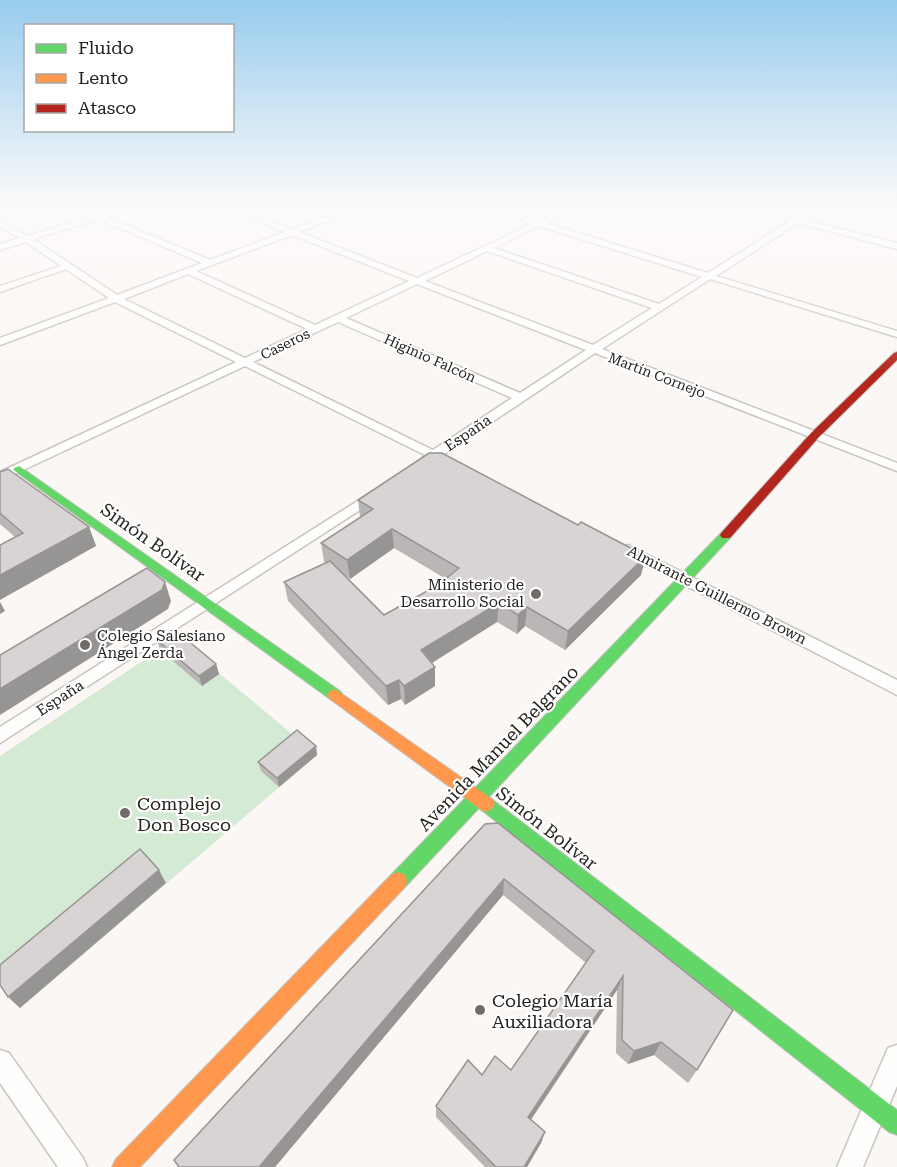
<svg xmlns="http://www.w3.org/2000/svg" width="897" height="1167" font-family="'Roboto Serif',serif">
<rect width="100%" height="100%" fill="#faf7f4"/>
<path fill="#d4ead4" d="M177,638L317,755L20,1008L0,979V756Z"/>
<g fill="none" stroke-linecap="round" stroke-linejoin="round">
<g stroke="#c7c4c1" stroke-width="3">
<path id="street" d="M14,209H26L0,217V213Z
M115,209H127L106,217L210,260L285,232L228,209H239L292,229L347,209H358L299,232L417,278L532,224L487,209H499L538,221L564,209H574L546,223L708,273L790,221L748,209H761L796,218L810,209H819L804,220L897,243V249L798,223L716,276L897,331V337L710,279L602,349L897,463V471L595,353L443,455L456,463L450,467L435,460L424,462L422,459L425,455L245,366L0,481V472L236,362L115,302L0,345V338L109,298L66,269L0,292V286L61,266L26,242L0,250V244L20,238L0,227V222L27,236ZM99,219L202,263L117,295L33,239ZM539,226L702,277L659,304L494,248ZM292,235L409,281L315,325L196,271ZM487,251L652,308L593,345L425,281ZM188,274L307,329L245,358L124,299ZM417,284L586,350L520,393L346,318ZM338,322L512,398L433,450L253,362Z
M375,490L380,491L382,494L380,497L0,743V727Z
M628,545L897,680V695L623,553L621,550L623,547Z
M897,1045V1086L863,1167H837L888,1048Z
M0,1050L9,1053L83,1158L87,1167H58L0,1083Z"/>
</g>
<g stroke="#c7c4c1" stroke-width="2">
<path id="fast" d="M19,466L340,691L343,695L340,699L335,701L330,699L15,471L13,469Z
M726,531L730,532L732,535L730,538L489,797L897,1110V1135L889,1132L479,808L405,887L398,890L391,887L389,881L391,875L722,532Z"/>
</g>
<g stroke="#c7c4c1" stroke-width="2">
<path id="slow" d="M335,689L492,799L495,804L492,809L486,812L480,809L330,699L327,695L330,691Z
M398,872L405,875L407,881L405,887L140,1167H112L116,1159L391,875Z"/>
</g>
<g stroke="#c7c4c1" stroke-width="2">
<path id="jam" d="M897,352V360L819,437L730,538H722L720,535L722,532L811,433L894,353Z"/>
</g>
<use href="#street" fill="#fefefd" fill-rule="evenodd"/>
<use href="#fast" fill="#63d668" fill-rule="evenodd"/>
<use href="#slow" fill="#ff974d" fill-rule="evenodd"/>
<use href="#jam" fill="#b3261e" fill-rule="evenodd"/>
</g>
<path fill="#bab6b6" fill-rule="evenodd" d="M0,472L89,527L96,546L15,537L0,524Z
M358,500L641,575L565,650L525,626L517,634L497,622L432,663L435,686L405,705L401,699L388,705L288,601L284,582L326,563L324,562L321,543L360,517ZM394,548L446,579L438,585L384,615L344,575L350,579Z
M157,640L216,664L219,674L202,686L160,650Z
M316,746L317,755L279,787L261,771L258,762Z
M485,824L733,1010L697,1070L688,1083L654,1055L628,1064L616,1053L617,990L531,1120L545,1132L541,1143L527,1167H485L436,1117V1106L482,1075L511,1070L586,963L503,895L275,1167H179Z"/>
<path fill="#979494" d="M89,527L96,546L0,600V575Z
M392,529L394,548L350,579L347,560Z
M646,556L641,575L565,650L568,631Z
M165,582L171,601L168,609L0,715V689Z
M0,602L5,611L0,614Z
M499,603L497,622L422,669L421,650Z
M527,607L525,626L517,634L518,615Z
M216,664L219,674L202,686L199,676Z
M435,667V686L405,705L404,686Z
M399,680L401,699L388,705L386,686Z
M316,746L317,755L279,787L277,778Z
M159,870L166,883L20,1008L8,997Z
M504,879L503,895L275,1167H259Z
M623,976L617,990L525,1128L528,1117Z
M661,1042L654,1055L628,1064L634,1051Z
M545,1132L541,1143L527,1167H524Z"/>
<path fill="#d8d4d4" stroke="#979494" stroke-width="1.5" d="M429,453H442L578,525L581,522L646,556L568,631L527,607L518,615L499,603L421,650L435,667L404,686L399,680L386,686L284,582L330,561L384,615L438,585L459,568L392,529L347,560L321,543L373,509L358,500Z
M8,469L89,527L0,575V545L23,533L0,513V472Z
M147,568L165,582L162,590L0,689V655Z
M174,629L216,664L199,676L157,640Z
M297,730L316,746L277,778L258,762Z
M498,823L733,1010L697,1070L661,1042L634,1051L622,1040L623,976L528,1117L545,1132L524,1167H496L436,1106L468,1060L482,1075L495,1056L511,1070L594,951L504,879L259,1167H179L174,1160L485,824Z
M140,849L159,870L8,997L0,985V965Z"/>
<linearGradient id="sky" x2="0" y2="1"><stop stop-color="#98ccee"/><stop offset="0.56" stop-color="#fdfbfa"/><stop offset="1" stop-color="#fdfbfa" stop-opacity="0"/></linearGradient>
<rect width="897" height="372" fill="url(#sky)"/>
<g fill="#706d69" stroke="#fff" stroke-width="2">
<circle cx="536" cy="594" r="6"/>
<circle cx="85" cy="645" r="6"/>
<circle cx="125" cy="813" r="6"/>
<circle cx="480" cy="1010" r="6"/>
</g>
<g text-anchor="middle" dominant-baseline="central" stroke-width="4.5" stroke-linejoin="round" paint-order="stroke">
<g font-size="14" fill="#26221e" stroke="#fff">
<text transform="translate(285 344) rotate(-26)">Caseros</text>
<text transform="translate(430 358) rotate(24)">Higinio Falcón</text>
<text transform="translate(657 375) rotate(21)">Martín Cornejo</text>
</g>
<g font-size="15" fill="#26221e" stroke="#fff">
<text transform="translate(468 433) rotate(-34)">España</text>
<text transform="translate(717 595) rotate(27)">Almirante Guillermo Brown</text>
<text transform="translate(60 698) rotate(-33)">España</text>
</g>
<g font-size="15" fill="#26221e" stroke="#fff" text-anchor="end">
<text x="524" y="585">Ministerio de<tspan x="524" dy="17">Desarrollo Social</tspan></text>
<text x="97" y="636" text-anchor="start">Colegio Salesiano<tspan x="97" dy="17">Ángel Zerda</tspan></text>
</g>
<g font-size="18" fill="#26221e" stroke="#fff">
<text transform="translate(153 542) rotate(35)">Simón Bolívar</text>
<text transform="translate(498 748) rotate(-46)">Avenida Manuel Belgrano</text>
<text transform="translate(547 828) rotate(38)">Simón Bolívar</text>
</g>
<g font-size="18" fill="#26221e" stroke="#fff" text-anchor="start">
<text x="137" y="803">Complejo<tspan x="137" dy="21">Don Bosco</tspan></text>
<text x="492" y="1000">Colegio María<tspan x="492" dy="21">Auxiliadora</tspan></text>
</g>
</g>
<rect x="24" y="24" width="210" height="108" fill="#ffffff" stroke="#a8a7a5" stroke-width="1.5"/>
<rect x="36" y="44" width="30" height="9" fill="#63d668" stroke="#a8a7a5" stroke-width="1.5"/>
<text x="78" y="54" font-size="18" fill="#26221e">Fluido</text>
<rect x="36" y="74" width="30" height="9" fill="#ff974d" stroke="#a8a7a5" stroke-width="1.5"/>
<text x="78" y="84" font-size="18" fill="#26221e">Lento</text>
<rect x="36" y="104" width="30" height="9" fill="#b3261e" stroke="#a8a7a5" stroke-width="1.5"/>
<text x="78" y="114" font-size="18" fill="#26221e">Atasco</text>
</svg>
